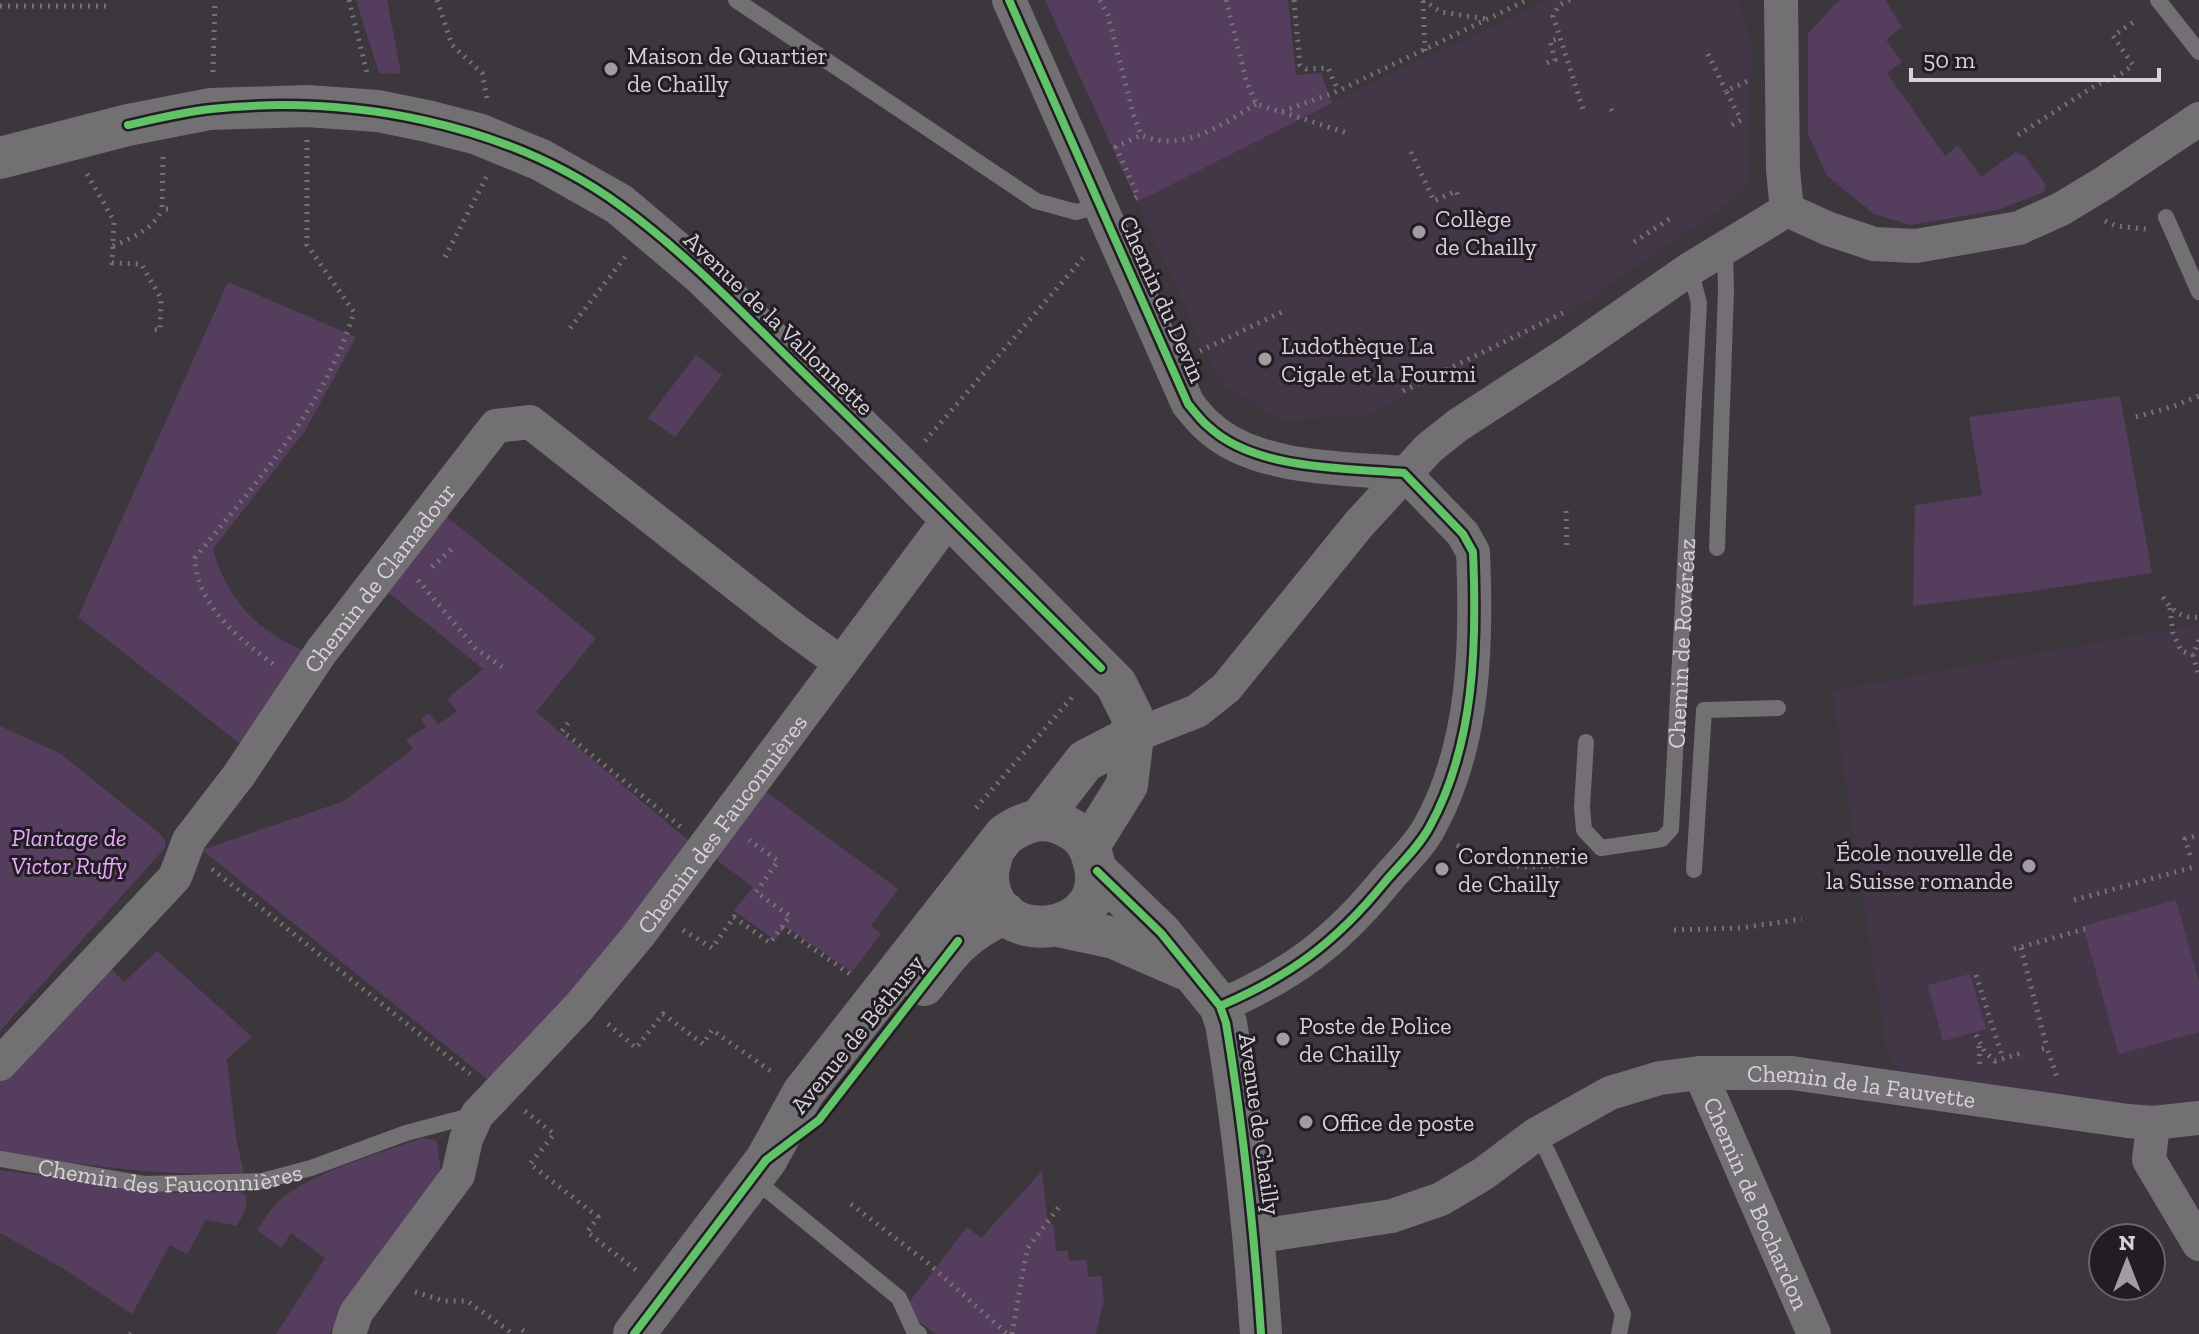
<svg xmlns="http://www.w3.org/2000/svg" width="2199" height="1334" font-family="'Zilla Slab',serif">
<rect width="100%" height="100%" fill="#3c363d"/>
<path fill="#433747" d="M1547,0H1737L1752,44L1747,154L1751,169L1748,184L1730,202L1563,317L1365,416L1281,420L1226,387L1208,357L1137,202L1307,115Z
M2199,624V1109L2163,1113L1899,1070L1889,1056L1885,1041L1832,691Z"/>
<path fill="#553e5d" d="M356,0H387L401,74L379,73Z
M1045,0H1288L1296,75L1321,73L1332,103L1137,202Z
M1843,0H1885L1902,27L1886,40L1902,62L1887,73L1945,156L1958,145L1981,177L2016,152L2026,157L2046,185L2044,192L1998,210L1911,225L1874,214L1827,176L1808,134V34L1837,2Z
M228,282L356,337L305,431L213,549C226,599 258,632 305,651L242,745L78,617Z
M696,355L722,375L675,437L648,418Z
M2120,396L2152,573L2034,591L1913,606L1915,505L1982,495L1969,417Z
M445,515L596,638L536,712L695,846L602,969L491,1082L202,850L344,801L413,749L406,740L426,727L421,719L429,713L438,725L457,711L447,699L483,669L384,589Z
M0,726L61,754L159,833L165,840V848L0,1031Z
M762,789L898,889L871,926L881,934L852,972L786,927L775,940L734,911L753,887L718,861L716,852Z
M2176,900L2199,982V1032L2119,1054L2083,926Z
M157,951L252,1037L227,1059L236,1138L244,1173C161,1177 81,1165 0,1152V1076L109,966L124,982Z
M1970,974L1986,1029L1943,1041L1928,985Z
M422,1138L437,1141L441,1173L385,1248L329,1334H276L325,1258L291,1233L281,1248L257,1230C263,1222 268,1212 275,1205C304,1174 381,1153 422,1138Z
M0,1170L169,1193L238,1192L246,1195V1208L237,1226L206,1220L187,1254L170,1245L132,1314L64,1269L0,1233Z
M1042,1171L1047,1217L1054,1227L1056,1251H1068L1069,1261L1087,1260L1088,1277L1101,1276L1104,1299L1096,1334H936L903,1310L967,1227L981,1238Z"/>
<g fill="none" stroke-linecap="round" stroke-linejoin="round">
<path stroke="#757276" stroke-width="5" stroke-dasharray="2 6" stroke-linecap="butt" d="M349,0L367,73
M437,0L452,45L482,73L487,98
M1100,0L1108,15L1133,113L1141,135C1182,154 1223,124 1256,104
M1226,0L1246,80L1256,104L1281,112L1338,91L1527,0
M1294,0L1300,65L1306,69L1328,68L1338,91
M1423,0L1441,12L1486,19
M1570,0L1559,5L1553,16L1583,109
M1423,1L1425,51
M0,6H110
M1708,54L1726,91
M1547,63L1555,60L1550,41L1560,38
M213,72L215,0
M1611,109L1615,116
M1282,112L1347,133
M1732,125L1741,120L1726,91L1750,80
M2018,135L2096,85L2118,76L2133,65L2113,36L2135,21
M1411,152L1434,201L1456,191L1458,196
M163,157L162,209H174
M87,174L114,221L112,263L141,264L161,298L160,330L150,329
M1135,198L1138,196L1116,147L1141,135
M2105,221L2116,226L2146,229
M1634,242L1671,218
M113,246C132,238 154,229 162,209
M445,257L487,176
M570,328L626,256
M1200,351L1284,311
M1403,391L1565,312
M2136,417L2174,406L2199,396
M925,441L1083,258
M1566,511L1567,549
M432,567L455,546
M418,580L475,648L502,667
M2163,597C2172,611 2182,619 2199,617
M2170,608L2173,633L2181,651L2193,655
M2199,640L2193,655L2199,677
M273,664C239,639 196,604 195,558C256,482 325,407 354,312L307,245V140
M568,723L562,731L681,827
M976,808L1074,695
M1457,845C1502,872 1531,869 1581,862
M2190,855L2185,839L2199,835
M212,869L470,1074
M2074,900L2194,867
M782,927L850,974
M683,930L712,948L734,917L770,943L790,916L756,892L778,861L749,840
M1674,930L1740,928L1802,919
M2021,948L2047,1048
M2014,949L2085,929
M1976,975L2003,1059
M608,1024L636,1048L663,1014L703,1044L712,1030L772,1072
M1976,1035L1985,1052L1995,1061L2025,1052
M1979,1046L1980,1068
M2042,1049L2047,1048L2058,1080
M525,1111L554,1134L530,1164L598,1217L587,1232L636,1270
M851,1204L929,1264L1007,1334
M415,1292L444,1301H467L513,1334
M522,1330L528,1334
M130,1334L131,1333
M1012,1334L1027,1249L1059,1207"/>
<g stroke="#737074" stroke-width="16">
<path d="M736,0L1036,201L1076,212L1100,206"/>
<path d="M2158,0L2199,52"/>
<path d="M2166,217L2199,292"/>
<path d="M1717,548L1726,291L1725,248"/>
<path id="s1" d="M1586,742L1582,807L1584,830L1601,848L1662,839L1671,829L1699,303L1690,269"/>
<path d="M1694,870L1704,710L1778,708"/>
<path d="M1535,1135L1547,1151L1623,1314L1619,1334"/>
<path id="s2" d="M0,1159L144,1184L262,1181L311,1168L406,1133L474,1115"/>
<path d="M754,1179L899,1298L913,1329L919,1334"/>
</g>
<g stroke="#737074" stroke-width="34">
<path d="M1009,0L1188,404C1195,412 1201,421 1209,427C1255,470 1345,468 1404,473L1463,534L1473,552C1477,644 1475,744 1430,826C1419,847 1399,865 1384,883C1336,942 1290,976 1220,1006"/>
<path d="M1781,0L1783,170L1787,210"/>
<path d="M1787,210L1829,229L1874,244L1916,246L2019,228L2061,209L2104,183L2199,119"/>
<path d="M1133,736L1197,711L1226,688L1359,524L1429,448L1458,425L1572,351L1690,269L1787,210"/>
<path id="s3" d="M0,1064L175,877L189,840L239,775L321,652L496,426L530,422L791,627L841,663"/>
<path id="s4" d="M1700,1073L1814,1334"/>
<path d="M2153,1123L2149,1160L2199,1244"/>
<path id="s5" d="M1254,1237L1392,1216L1441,1199L1483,1174L1535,1135L1610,1093L1660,1078L1700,1073H1792L2128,1121L2153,1123L2199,1118"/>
<path id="s6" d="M349,1334L356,1313L458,1175L466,1139L477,1115L579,1007L638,936L950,517"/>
</g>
<path stroke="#737074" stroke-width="42" d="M0,158L128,125L210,109L307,106L378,111L427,121L478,134L541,160L619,204L703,275L898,465L1116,684L1132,716L1133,736L1127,785L1089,846
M1040,819L1085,761L1133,736
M1097,871L1161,933L1220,1006L1226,1023C1243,1126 1254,1230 1261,1334
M1058,926L1114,938L1185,969
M924,985C951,949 963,933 1005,913
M634,1334L766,1160L803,1093L1005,835C1025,821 1045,814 1067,827C1082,834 1089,844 1093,859C1118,938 987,954 988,874C988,867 992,858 993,850"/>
<g stroke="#211d23" stroke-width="13">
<path id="cycleway" d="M1009,0L1188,404C1195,412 1201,421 1209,427C1255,470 1345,468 1404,473L1463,534L1473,552C1477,644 1475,744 1430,826C1419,847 1399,865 1384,883C1336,942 1290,976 1220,1006
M128,125C155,119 183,112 211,109C350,94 507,123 621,206C691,257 751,322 813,382C910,476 1005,572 1101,668
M1097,871L1161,933L1220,1006L1226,1023C1243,1126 1254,1230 1261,1334
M634,1334L766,1160L819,1120L958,941"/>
</g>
<use href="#cycleway" stroke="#61c268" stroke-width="8"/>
</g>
<g fill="#a19ba2" stroke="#211d23" stroke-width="3">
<circle cx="611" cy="69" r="8"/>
<circle cx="1419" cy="232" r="8"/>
<circle cx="1265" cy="359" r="8"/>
<circle cx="2029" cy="866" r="8"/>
<circle cx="1442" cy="869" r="8"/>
<circle cx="1283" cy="1039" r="8"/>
<circle cx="1306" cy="1122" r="8"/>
</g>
<g text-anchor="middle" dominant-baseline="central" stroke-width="6" stroke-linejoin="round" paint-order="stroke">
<g font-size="24" fill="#d7d1d9" stroke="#211d23" text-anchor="start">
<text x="627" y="55">Maison de Quartier<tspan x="627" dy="28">de Chailly</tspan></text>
<text x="1435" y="218">Collège<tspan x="1435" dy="28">de Chailly</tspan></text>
<text x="1281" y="345">Ludothèque La<tspan x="1281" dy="28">Cigale et la Fourmi</tspan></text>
<text x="2013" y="852" text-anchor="end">École nouvelle de<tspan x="2013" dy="28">la Suisse romande</tspan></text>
<text x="1458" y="855">Cordonnerie<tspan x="1458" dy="28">de Chailly</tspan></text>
<text x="1299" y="1025">Poste de Police<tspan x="1299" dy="28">de Chailly</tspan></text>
<text x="1322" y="1122">Office de poste</text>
</g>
<g font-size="24" fill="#d7d1d9" stroke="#211d23">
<text transform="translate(1163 299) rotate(66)">Chemin du Devin</text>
<text transform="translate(779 323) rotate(44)">Avenue de la Vallonnette</text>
<text stroke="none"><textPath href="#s3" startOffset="620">Chemin de Clamadour</textPath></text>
<text stroke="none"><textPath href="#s1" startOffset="374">Chemin de Rovéréaz</textPath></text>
<text stroke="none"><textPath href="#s6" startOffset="638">Chemin des Fauconnières</textPath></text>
<text transform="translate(857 1034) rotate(-51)">Avenue de Béthusy</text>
<text stroke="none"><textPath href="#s5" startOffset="646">Chemin de la Fauvette</textPath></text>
<text transform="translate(1260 1124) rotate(82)">Avenue de Chailly</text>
<text stroke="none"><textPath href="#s2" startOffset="172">Chemin des Fauconnières</textPath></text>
<text stroke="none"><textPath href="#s4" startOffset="142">Chemin de Bochardon</textPath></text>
</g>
<g font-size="24" font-style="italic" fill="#eaa9ff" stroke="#211d23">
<text x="69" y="837">Plantage de<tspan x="69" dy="28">Victor Ruffy</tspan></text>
</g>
</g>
<g transform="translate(2127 1262)"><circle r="38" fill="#211d23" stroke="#6a656c" stroke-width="2"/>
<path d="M0-6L14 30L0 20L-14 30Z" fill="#a19ba2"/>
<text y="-12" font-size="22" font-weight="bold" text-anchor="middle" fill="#d7d1d9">N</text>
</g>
<path d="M1911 68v12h248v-12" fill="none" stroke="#d7d1d9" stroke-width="4"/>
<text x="1923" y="68" font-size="24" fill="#d7d1d9" stroke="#211d23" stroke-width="6" paint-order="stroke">50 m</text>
</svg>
